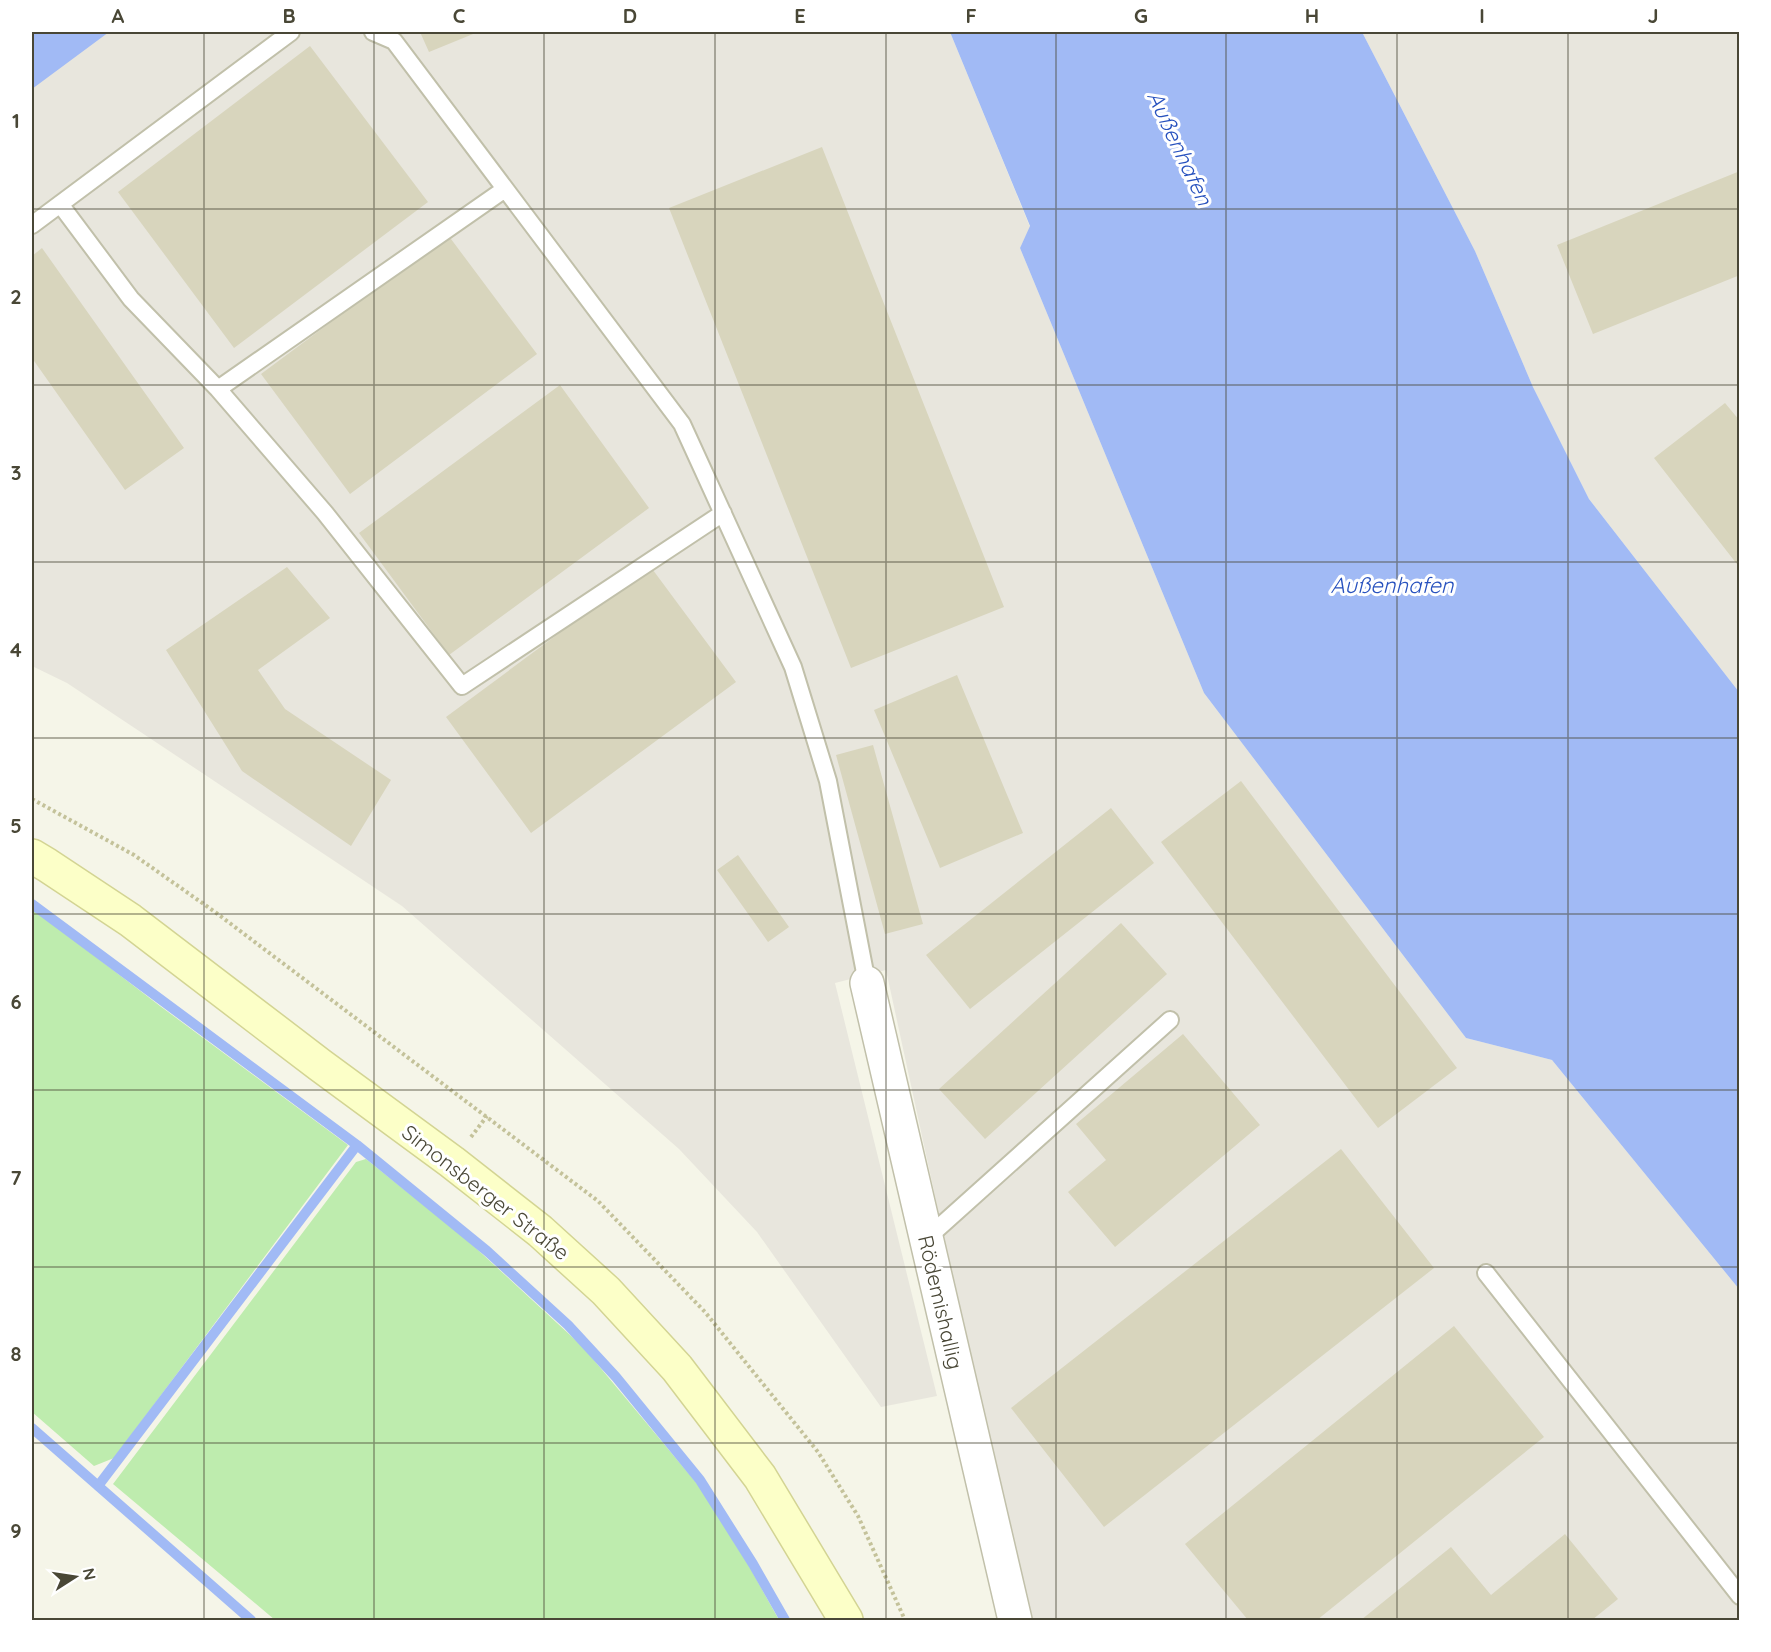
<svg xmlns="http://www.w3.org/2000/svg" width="1771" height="1652" font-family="Quicksand,sans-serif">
<rect width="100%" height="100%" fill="#f5f5e8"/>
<path fill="#e8e6dd" d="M32,32H950L1030,227L1020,248L1204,693L1466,1038L1552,1060L1739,1289V1620H1027L886,970L835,983L937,1396L881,1407L757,1232L679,1149L402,906L67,683L32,666Z
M1362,32H1739V692L1589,499L1533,387L1475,251Z"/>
<path fill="#beecae" d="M32,908L160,1006L348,1145L114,1458L94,1466L32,1412Z
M366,1159L466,1239L583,1347L699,1486L749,1566L779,1620H275L113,1484L356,1162Z"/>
<path fill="#a1baf5" d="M32,32H109L32,89Z
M950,32H1362L1475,251L1533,387L1589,499L1739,692V1289L1552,1060L1466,1038L1204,693L1020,248L1030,226Z"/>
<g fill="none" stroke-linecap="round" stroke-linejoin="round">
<path stroke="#a1baf5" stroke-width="10" d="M32,904L357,1145L487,1251L568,1325L616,1377L700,1480L753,1564L785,1620
M32,1428L251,1620
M98,1486L357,1145"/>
</g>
<path fill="#d8d5bd" d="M420,32H478L429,52Z
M310,46L428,202L234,348L118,192Z
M822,147L1004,607L851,668L669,208Z
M1740,171V275L1593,334L1557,245Z
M448,235L537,354L350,494L261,374Z
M42,248L184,448L125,490L32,358V256Z
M560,385L649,508L449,655L359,533Z
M1725,403L1740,421V568L1654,458Z
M650,566L736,682L531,833L446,717Z
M287,567L330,618L258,670L285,709L391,780L351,846L242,771L166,650Z
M957,675L1023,833L940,868L874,710Z
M873,745L923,924L885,934L836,755Z
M1241,781L1457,1068L1378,1128L1161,842Z
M1111,808L1154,863L970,1009L926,955Z
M738,855L789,927L768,942L717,870Z
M1121,923L1167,974L985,1139L939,1089Z
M1183,1034L1260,1125L1115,1247L1068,1192L1106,1160L1076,1124Z
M1341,1149L1434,1268L1104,1527L1011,1408Z
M1454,1326L1544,1437L1317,1620H1248L1185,1544Z
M1565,1534L1618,1599L1592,1620H1361L1451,1547L1491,1595Z"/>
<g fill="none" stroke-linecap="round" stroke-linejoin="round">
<g stroke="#c1c0aa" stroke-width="20">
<path id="lane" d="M373,32L394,41L682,424L793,667L828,781L867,983
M505,189L218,389L325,513L462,686L723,513
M60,204L131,299L218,389
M32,225L291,32
M926,1239L1170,1020
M1486,1273L1740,1596"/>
</g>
<g stroke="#c1c0aa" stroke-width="36">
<path id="street" d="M867,983L1015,1620"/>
</g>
<g stroke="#d3d493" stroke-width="36">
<path id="secondary" d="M32,856L47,865L130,920L320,1065L452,1162L540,1231L606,1291L677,1368L760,1477L846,1620"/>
</g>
<path stroke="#c4c29a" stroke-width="4" stroke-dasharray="3 3" stroke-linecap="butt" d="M32,799L134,855L215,912L598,1201L705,1312L818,1452L858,1516L905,1620
M471,1137L487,1116"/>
<use href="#lane" stroke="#fff" stroke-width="16"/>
<use href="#street" stroke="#fff" stroke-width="33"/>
<use href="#secondary" stroke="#fcffc8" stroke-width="33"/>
</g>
<path fill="none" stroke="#494736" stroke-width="1.5" stroke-opacity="0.55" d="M204,32V1620M374,32V1620M544,32V1620M715,32V1620M886,32V1620M1056,32V1620M1226,32V1620M1397,32V1620M1568,32V1620M32,209H1740M32,385H1740M32,562H1740M32,738H1740M32,914H1740M32,1090H1740M32,1267H1740M32,1443H1740"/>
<g text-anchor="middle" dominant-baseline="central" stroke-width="6" stroke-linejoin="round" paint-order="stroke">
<g font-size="21" fill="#494736" stroke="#fff">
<text transform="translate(486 1192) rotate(38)">Simonsberger Straße</text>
<text transform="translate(941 1302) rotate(77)">Rödemishallig</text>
</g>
<g font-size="22" font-style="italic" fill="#2751be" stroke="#fff">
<text transform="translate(1180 148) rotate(65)">Außenhafen</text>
<text x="1392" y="585">Außenhafen</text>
</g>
</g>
<rect width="1771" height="1652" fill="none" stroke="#ffffff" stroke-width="66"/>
<g transform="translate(75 1577) rotate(78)" stroke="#ffffff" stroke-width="4.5" paint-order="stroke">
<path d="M0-4.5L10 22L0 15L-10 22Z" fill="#494736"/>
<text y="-9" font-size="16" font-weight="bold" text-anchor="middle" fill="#494736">N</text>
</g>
<rect x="33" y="33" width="1705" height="1586" fill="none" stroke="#494736" stroke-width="2"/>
<g font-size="20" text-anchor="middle" font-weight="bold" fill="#494736">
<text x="118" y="23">A</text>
<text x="289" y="23">B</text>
<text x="459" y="23">C</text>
<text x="630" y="23">D</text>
<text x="800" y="23">E</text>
<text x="971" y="23">F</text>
<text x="1141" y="23">G</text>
<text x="1312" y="23">H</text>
<text x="1482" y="23">I</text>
<text x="1653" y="23">J</text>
<text x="16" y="128">1</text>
<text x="16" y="304">2</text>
<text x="16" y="480">3</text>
<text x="16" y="657">4</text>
<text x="16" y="833">5</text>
<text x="16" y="1009">6</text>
<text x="16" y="1185">7</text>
<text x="16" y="1361">8</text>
<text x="16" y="1538">9</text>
</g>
</svg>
